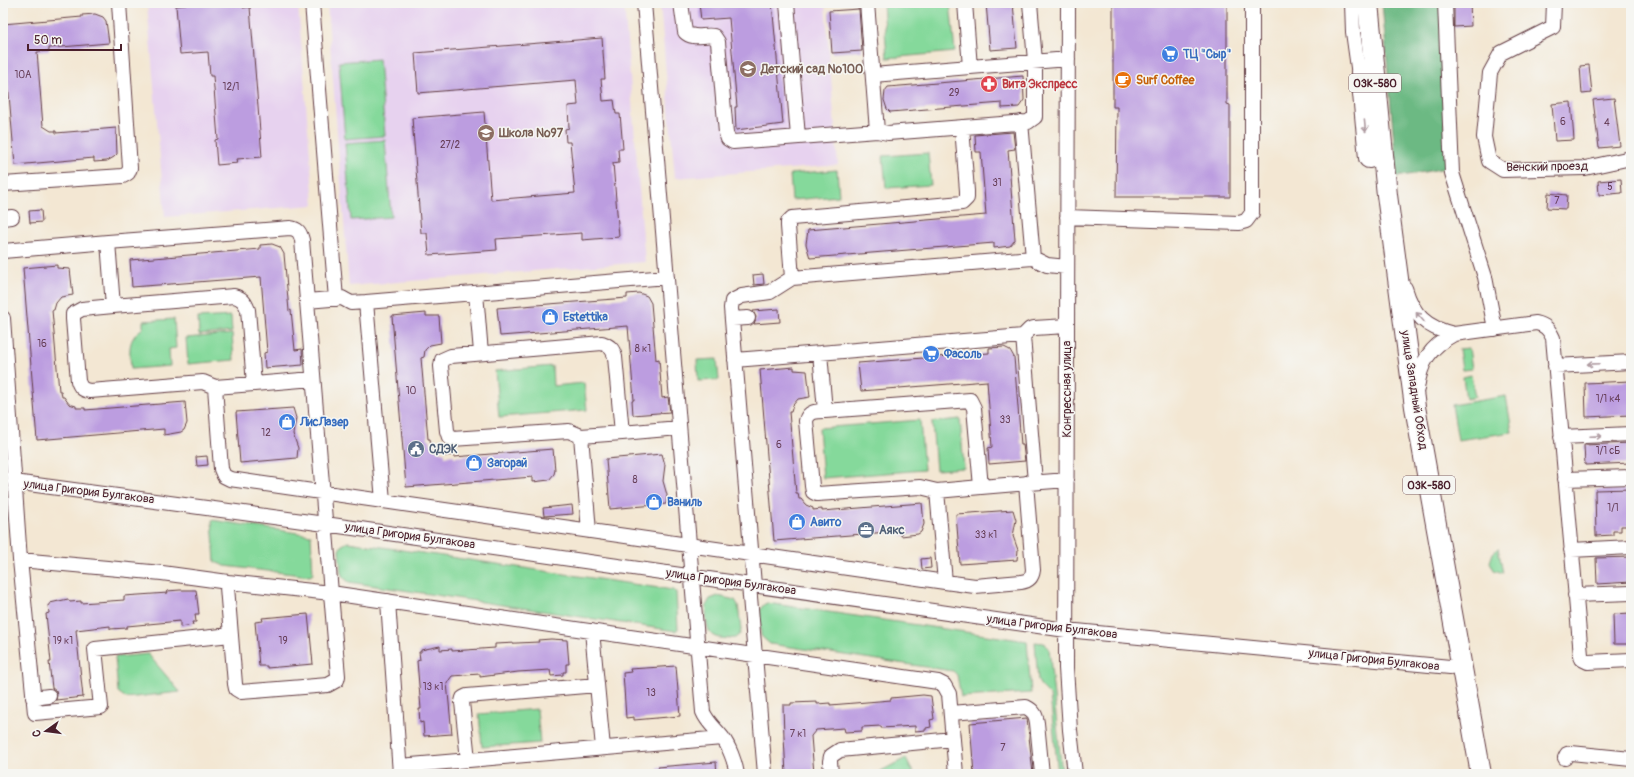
<svg xmlns="http://www.w3.org/2000/svg" width="1634" height="777" font-family="Pangolin,sans-serif">
<rect width="100%" height="100%" fill="#f6f6f2"/>
<filter id="ink" filterUnits="userSpaceOnUse"><feTurbulence type="fractalNoise" baseFrequency=".025" numOctaves="2"/><feDisplacementMap in="SourceGraphic" scale="8" xChannelSelector="R" yChannelSelector="G"/><feConvolveMatrix kernelMatrix="1 2 1 2 8 2 1 2 1" color-interpolation-filters="sRGB"/></filter>
<filter id="wash" filterUnits="userSpaceOnUse"><feTurbulence type="fractalNoise" baseFrequency=".012" numOctaves="4" result="noise"/><feDisplacementMap in="SourceGraphic" scale="16" xChannelSelector="R" yChannelSelector="G"/><feGaussianBlur stdDeviation="0.9" result="paint"/><feColorMatrix in="noise" values="0 0 0 0 0 0 0 0 0 0 0 0 0 0 0 0 0 1.4 0 .05"/><feComposite in="paint" operator="in"/></filter>
<g filter="url(#wash)">
<rect width="100%" height="100%" fill="#f3e7d3"/>
<path fill="#e7d2ef" d="M147,3H298L314,205L165,217Z
M327,3H624L645,262L349,286Z
M660,3H825L838,165L675,178Z"/>
<path fill="#85d99b" stroke="#687c63" d="M883,3H950L955,52L887,58Z
M379,59L385,136L345,139L339,62Z
M385,140L391,217L351,220L345,143Z
M928,153L931,185L886,188L883,156Z
M837,170L839,196L792,200L790,174Z
M231,316L232,332L199,335L198,318Z
M174,319L176,348L169,349L170,366L131,369C130,351 126,340 143,328V321Z
M232,334L234,360L188,364L186,338Z
M1469,348L1472,369L1462,370L1459,349Z
M717,359L719,380L698,381L697,360Z
M552,366L553,386L584,383L587,410L499,417L495,371Z
M1471,375L1475,397L1466,399L1463,377Z
M1506,396L1512,432L1458,440L1452,405Z
M960,419L964,468L936,470L932,422Z
M920,420L924,470L823,478L819,428Z
M212,520L311,535L313,574L310,576L225,566L215,562Z
M348,542L673,590L676,592L678,629L675,631L349,582L343,577L341,573L339,550L342,545Z
M1498,548L1503,573L1494,570L1490,562L1493,553Z
M718,596L735,600L738,605L741,630L740,634L735,638C729,639 717,639 712,635C705,630 704,605 710,599Z
M767,603L1027,641L1031,693L961,697L957,675L953,671L770,644L761,636C761,626 755,607 767,603Z
M1035,642L1044,643L1049,648L1062,774H1058L1050,695L1041,686L1038,681Z
M148,654L180,692L126,698L118,692L115,657Z
M537,709L540,743L482,747L479,714Z
M906,758L914,774H875Z"/>
<path fill="#6cb983" stroke="#5b6c57" d="M1382,3H1444L1446,168L1397,177Z"/>
<g id="blocks">
<path fill="#bc9de0" d="M186,3H242L243,8L250,7L262,157L237,159L238,163L217,165L215,140L218,139L213,76H210L208,52L180,54L176,6L186,5Z
M699,3H772L783,124L736,130L735,107H737L729,18L701,20Z
M986,3H1013L1017,48L990,50Z
M1113,3H1227V104L1230,105V197H1116L1117,107H1113Z
M1454,3H1470L1471,26L1454,27Z
M859,9L862,51L832,53L829,11Z
M95,14L103,17L106,21L109,43L49,48V51L37,52L43,126L51,131H56V133L116,128L117,154L114,157L107,161L94,162V158L15,165L3,24L82,17V15Z
M602,38L605,79H601L603,101L614,100L616,114H620L623,149H618L619,162L613,163L619,237L582,240V233L496,239L497,250L429,255L427,233H421L412,118L484,112L491,200L575,193L570,142H566L565,129L569,128L568,106L578,105L576,80L418,93L415,53Z
M1589,65L1592,93L1582,94L1580,66Z
M1023,76L1024,100L1019,107L1002,108V103L890,112L887,109L884,100L885,91L888,87Z
M1614,98L1620,146L1599,148L1593,100Z
M1571,102L1574,140L1555,141L1552,104Z
M1013,132L1015,149L1008,150L1015,240L1010,246L994,248V243L810,258L806,244L808,230L986,215L981,152H976L975,135Z
M1621,179L1622,193L1599,195L1598,181Z
M1548,193L1567,195L1566,209L1547,208Z
M41,210L42,222L30,223L29,211Z
M272,244L280,247L284,254L289,311L291,310L295,350L302,349L303,365L265,368L264,353L267,352L261,277L132,287L130,260L260,249V245Z
M57,265V268L70,269L73,295L61,297L56,303L54,310H52L59,391H61L62,397H64L69,404L76,406V408H85V410L185,402L187,423L184,430L181,432L164,435V429L37,440L23,268Z
M763,274L764,284L754,285L753,275Z
M639,293L647,296L651,303L656,360L659,359L662,398L668,397L670,412L633,415L632,400H634L628,326L500,336L497,308L627,298V294Z
M779,309L780,322L754,324L756,317L753,311Z
M426,313V316H439L441,343L430,345L425,350L424,357L421,358L428,439H430L431,445L433,444L437,451L445,453V456L454,455V457L553,449L555,470L554,474L549,480L533,482V477L406,487L392,316Z
M1004,347L1010,350L1014,357L1021,445H1023L1025,461L989,464L988,448L992,447L987,381L861,391L858,363L989,353V348Z
M794,367V370L807,371L810,397L798,399L793,405L791,412H789L796,493H798L799,499H801L806,505L813,508V510L822,509V511L922,503L924,524L921,532L918,534L901,536V531L774,541L760,370Z
M1631,381V415L1586,417L1585,383Z
M293,408L296,418L293,434L298,448L297,458L240,463L236,412Z
M1631,443V463L1585,465L1584,445Z
M662,454L665,465L663,481L667,495L666,504L610,509L606,459Z
M207,456L208,465L197,466L196,457Z
M1631,489V526H1621V531H1613V535L1596,536L1595,490Z
M572,505L573,514L544,516L543,508Z
M1013,510L1016,520L1013,536L1018,550L1017,560L960,564L956,514Z
M1631,557V582L1597,584L1596,558Z
M930,558L931,568L922,569L921,559Z
M180,590H196L199,614H195L196,622H192L193,625L180,627V621L127,626V628L110,629V626L76,630L83,697L56,700L57,695L56,691L52,688L49,662H51L46,614L49,613L48,605H50V603L68,599L70,602L81,601V603L124,600V596L168,593L167,591Z
M1631,613V644H1614L1613,614Z
M308,614L313,664L267,668V666H259L255,622L263,621L262,618Z
M551,639L567,640L569,664H566V672H563V675L551,676L550,670L518,672L480,677V674L452,676L447,683L452,734L424,736L423,722L420,723L419,709H421L417,661L420,660L419,652H421V650L440,646V650L452,649V651L495,648V644L539,642L538,640Z
M676,666L680,716L634,720V717L626,718L623,673L631,672L630,669Z
M923,695L931,696L934,719L930,720L931,727L926,728V730L915,731V726L881,728V726L862,727V731L845,732L844,728L816,730L811,736L814,774H786L784,737L783,705H791V703L817,702V704L830,703V705L879,701L891,700V698Z
M1027,718L1033,774H974L970,723Z
M716,762L717,774H658V767Z"/>
</g>
</g>
<g filter="url(#ink)">
<use href="#blocks" fill-opacity="0" stroke="#633d44" stroke-width="1"/>
<g fill="none" stroke-linecap="round" stroke-linejoin="round">
<g stroke="#633d44" stroke-width="16">
<path id="minor" d="M312,3L336,299
M644,3L703,712C707,722 715,728 722,737C729,746 735,762 737,774
M681,3L685,32C693,40 704,34 714,36L718,42L726,133L728,139L733,142L877,131
M787,3L798,137
M867,3L877,131L888,133L1028,122L1035,117V61L1030,3
M1068,3L1066,668L1070,730L1075,774
M1352,3L1353,32L1360,82
M1445,3L1452,173L1485,277L1495,329
M1554,3L1553,27L1501,53L1490,73L1484,137L1489,161L1503,170L1585,168L1631,158
M970,67L1068,59
M873,75L970,67L965,3
M1021,122L1033,258L1047,265L1067,267
M962,127L967,191V198L962,203L792,218L788,222V226L792,278L1033,258
M3,184L123,176L128,173L130,168L119,3
M1067,217L1239,223L1246,221L1252,213V3
M3,218L12,217
M3,251L108,242
M1405,288C1413,315 1426,328 1454,334L1536,323C1545,325 1549,329 1553,338L1581,655L1582,659L1588,662L1631,660
M476,293L481,353
M307,301L342,298L351,303L366,302
M113,306L82,309L73,314V319L78,381C80,387 82,390 90,391L203,382L215,387
M3,318L20,560L35,713L101,707L95,649L231,635
M732,319L748,318
M1023,336L1035,482
M820,353L825,411L970,400L974,408L981,487L937,491L920,487L817,494L813,492L812,486L806,421C808,411 817,411 825,411
M735,360L1023,336L1030,329L1034,328L1067,326
M1555,366L1631,362
M313,379L254,384L248,310C245,302 242,298 234,296L113,306L108,242L290,228C298,229 300,232 302,240L331,593L938,682L944,685L949,694L956,774
M254,384L215,387L221,469L224,476L230,479L945,582
M1417,389C1420,362 1430,347 1454,334
M622,433L679,428
M581,436L622,433L615,357C613,349 610,346 602,343L451,356L442,360L441,366L447,431L449,437L452,439L569,431L581,436L589,531
M1561,437L1631,434
M1565,479L1631,477
M14,482L325,524L1066,630L1450,667
M981,487L1067,480
M937,491L945,582L975,586L1021,582C1029,581 1032,578 1033,570L1026,483
M383,501L366,302L667,277
M1571,550L1631,547
M20,560L162,573L228,582
M228,582L331,593L338,676L337,680L328,685L241,692L236,689L235,684L227,587Z
M749,585L765,774
M754,585L731,308L732,301L742,296L770,292L792,278
M1575,595L1631,593
M388,601L400,774
M592,631L603,748
M33,698L49,696
M951,713L1026,707C1034,711 1036,715 1037,723L1042,774
M1565,758L1567,754L1571,753L1631,759
M468,760L462,702L463,698L467,696L597,685
M400,766L722,738
M831,774L830,761L831,756L840,750L953,739"/>
</g>
<g stroke="#633d44" stroke-width="22">
<path id="highway" d="M1368,3L1387,195L1415,407L1481,774
M1361,72L1369,158"/>
</g>
<use href="#minor" stroke="#fff" stroke-width="14"/>
<use href="#highway" stroke="#fff" stroke-width="20"/>
</g>
<defs><path id="oneway-shaft" d="M-6 0H5M1.5-3L5.5 0L1.5 3" fill="none" stroke-width="1.6" stroke-linecap="round" stroke-linejoin="round"/></defs>
<g stroke="#ae9aa0">
<use href="#oneway-shaft" transform="translate(1365 126) rotate(84)"/>
<use href="#oneway-shaft" transform="translate(1420 317) rotate(-131)"/>
<use href="#oneway-shaft" transform="translate(1593 364) rotate(178)"/>
<use href="#oneway-shaft" transform="translate(1596 436) rotate(-2)"/>
</g>
</g>
<defs>
<g id="supermarket-disc" transform="scale(0.9)"><circle r="9.5" fill="#3f7fe0" stroke="#f6f6f2"/><path d="M-6-5.5h2.5l.6 2H6L4.5 2H-2.5L-4.4-4H-6ZM-1.5 3.2a1.3 1.3 0 1 0 .1 0ZM3 3.2a1.3 1.3 0 1 0 .1 0Z" fill="#fff"/></g>
<g id="school-disc" transform="scale(0.9)"><circle r="9.5" fill="#8d6e63" stroke="#f6f6f2"/><path d="M0-5L7-2L0 1L-7-2ZM-4 1L0 2.5L4 1V4Q0 6-4 4Z" fill="#fff"/></g>
<g id="cafe-disc" transform="scale(0.9)"><circle r="9.5" fill="#e8710a" stroke="#f6f6f2"/><path d="M-5.5-4.5H6V0H3Q3 3.5 0 3.5H-2.5Q-5.5 3.5-5.5 0ZM3-3.2v2h1.7v-2ZM-6 4.5H4V6H-6Z" fill="#fff"/></g>
<g id="pharmacy-disc" transform="scale(0.9)"><circle r="9.5" fill="#e0444e" stroke="#f6f6f2"/><path d="M-2-6h4v4h4v4h-4v4h-4v-4h-4v-4h4Z" fill="#fff"/></g>
<g id="shop-disc" transform="scale(0.9)"><circle r="9.5" fill="#3f7fe0" stroke="#f6f6f2"/><path d="M-5-2.5h2.3a2.7 3.5 0 0 1 5.4 0H5L5.5 6h-11ZM-1.5-2.5h3a1.5 2.3 0 0 0-3 0Z" fill="#fff"/></g>
<g id="civic-disc" transform="scale(0.9)"><circle r="9.5" fill="#5c6f8a" stroke="#f6f6f2"/><path d="M-.6-6.5H3V-4.5H.6V-3L4-1V1h2V6H-6V1h2V-1L-.6-3ZM-1.2 2.5V6h2.4V2.5Z" fill="#fff"/></g>
<g id="office-disc" transform="scale(0.9)"><circle r="9.5" fill="#5c6f8a" stroke="#f6f6f2"/><path d="M-6-3h4V-5.5h4V-3h4V5H-6ZM-1-4.5V-3h2v-1.5ZM-6 0V1H6V0Z" fill="#fff"/></g>
</defs>
<g fill-rule="evenodd">
<use href="#supermarket-disc" x="1170" y="54"/>
<use href="#school-disc" x="748" y="69"/>
<use href="#cafe-disc" x="1123" y="80"/>
<use href="#pharmacy-disc" x="989" y="84"/>
<use href="#school-disc" x="486" y="133"/>
<use href="#shop-disc" x="550" y="317"/>
<use href="#supermarket-disc" x="931" y="354"/>
<use href="#shop-disc" x="287" y="422"/>
<use href="#civic-disc" x="416" y="449"/>
<use href="#shop-disc" x="474" y="463"/>
<use href="#shop-disc" x="654" y="502"/>
<use href="#shop-disc" x="797" y="522"/>
<use href="#office-disc" x="866" y="530"/>
</g>
<g text-anchor="middle" dominant-baseline="central" stroke-width="3" stroke-linejoin="round" paint-order="stroke">
<g font-size="10" fill="#663e58">
<text x="23" y="75">10А</text>
<text x="231" y="87">12/1</text>
<text x="954" y="93">29</text>
<text x="1563" y="122">6</text>
<text x="1607" y="123">4</text>
<text x="450" y="145">27/2</text>
<text x="997" y="183">31</text>
<text x="1610" y="187">5</text>
<text x="1557" y="201">7</text>
<text x="42" y="344">16</text>
<text x="643" y="349">8 к1</text>
<text x="411" y="391">10</text>
<text x="1608" y="399">1/1 к4</text>
<text x="1005" y="420">33</text>
<text x="266" y="433">12</text>
<text x="779" y="445">6</text>
<text x="1608" y="451">1/1 сБ</text>
<text x="635" y="480">8</text>
<text x="1613" y="508">1/1</text>
<text x="986" y="535">33 к1</text>
<text x="63" y="641">19 к1</text>
<text x="283" y="641">19</text>
<text x="433" y="687">13 к1</text>
<text x="651" y="693">13</text>
<text x="798" y="734">7 к1</text>
<text x="1003" y="748">7</text>
</g>
<g fill="#f6f6f2" stroke="#7e6067" stroke-width="1">
<rect x="1349" y="74" width="52" height="18" rx="3"/>
<rect x="1403" y="476" width="52" height="18" rx="3"/>
</g>
<g font-size="11" font-weight="bold" fill="#4a1f2b">
<text x="1375" y="83">03К-580</text>
<text x="1429" y="485">03К-580</text>
</g>
<g font-size="12" font-weight="bold" fill="#366cbe" stroke="#f6f6f2" text-anchor="start">
<text x="1183" y="54">ТЦ "Сыр"</text>
<text x="563" y="317">Estettika</text>
<text x="944" y="354">Фасоль</text>
<text x="300" y="422">ЛисЛазер</text>
<text x="487" y="463">Загорай</text>
<text x="667" y="502">Ваниль</text>
<text x="810" y="522">Авито</text>
</g>
<g font-size="12" font-weight="bold" fill="#785e54" stroke="#f6f6f2" text-anchor="start">
<text x="761" y="69">Детский сад №100</text>
<text x="499" y="133">Школа №97</text>
</g>
<g font-size="12" font-weight="bold" fill="#c56008" stroke="#f6f6f2" text-anchor="start">
<text x="1136" y="80">Surf Coffee</text>
</g>
<g font-size="12" font-weight="bold" fill="#be3a42" stroke="#f6f6f2" text-anchor="start">
<text x="1002" y="84">Вита Экспресс</text>
</g>
<g font-size="12" fill="#4a1f2b" stroke="#f6f6f2">
<text transform="translate(1547 167) rotate(-1)">Венский проезд</text>
<text transform="translate(1067 389) rotate(-90)">Конгрессная улица</text>
<text transform="translate(1414 390) rotate(81)">улица Западный Обход</text>
<text transform="translate(89 492) rotate(7)">улица Григория Булгакова</text>
<text transform="translate(410 536) rotate(8)">улица Григория Булгакова</text>
<text transform="translate(731 582) rotate(8)">улица Григория Булгакова</text>
<text transform="translate(1052 627) rotate(7)">улица Григория Булгакова</text>
<text transform="translate(1374 660) rotate(6)">улица Григория Булгакова</text>
</g>
<g font-size="12" font-weight="bold" fill="#4e5e75" stroke="#f6f6f2" text-anchor="start">
<text x="429" y="449">СДЭК</text>
<text x="879" y="530">Аякс</text>
</g>
</g>
<rect width="1634" height="777" fill="none" stroke="#f6f6f2" stroke-width="16"/>
<g transform="translate(46 731) rotate(256)" stroke="#f6f6f2" stroke-width="3" paint-order="stroke">
<path d="M0-3L7 15L0 10L-7 15Z" fill="#4a1f2b"/>
<text y="-6" font-size="11" font-weight="bold" text-anchor="middle" fill="#4a1f2b">С</text>
</g>
<path d="M28 44v6h93v-6" fill="none" stroke="#4a1f2b" stroke-width="2"/>
<text x="34" y="44" font-size="12" fill="#4a1f2b" stroke="#f6f6f2" stroke-width="3" paint-order="stroke">50 m</text>
</svg>
